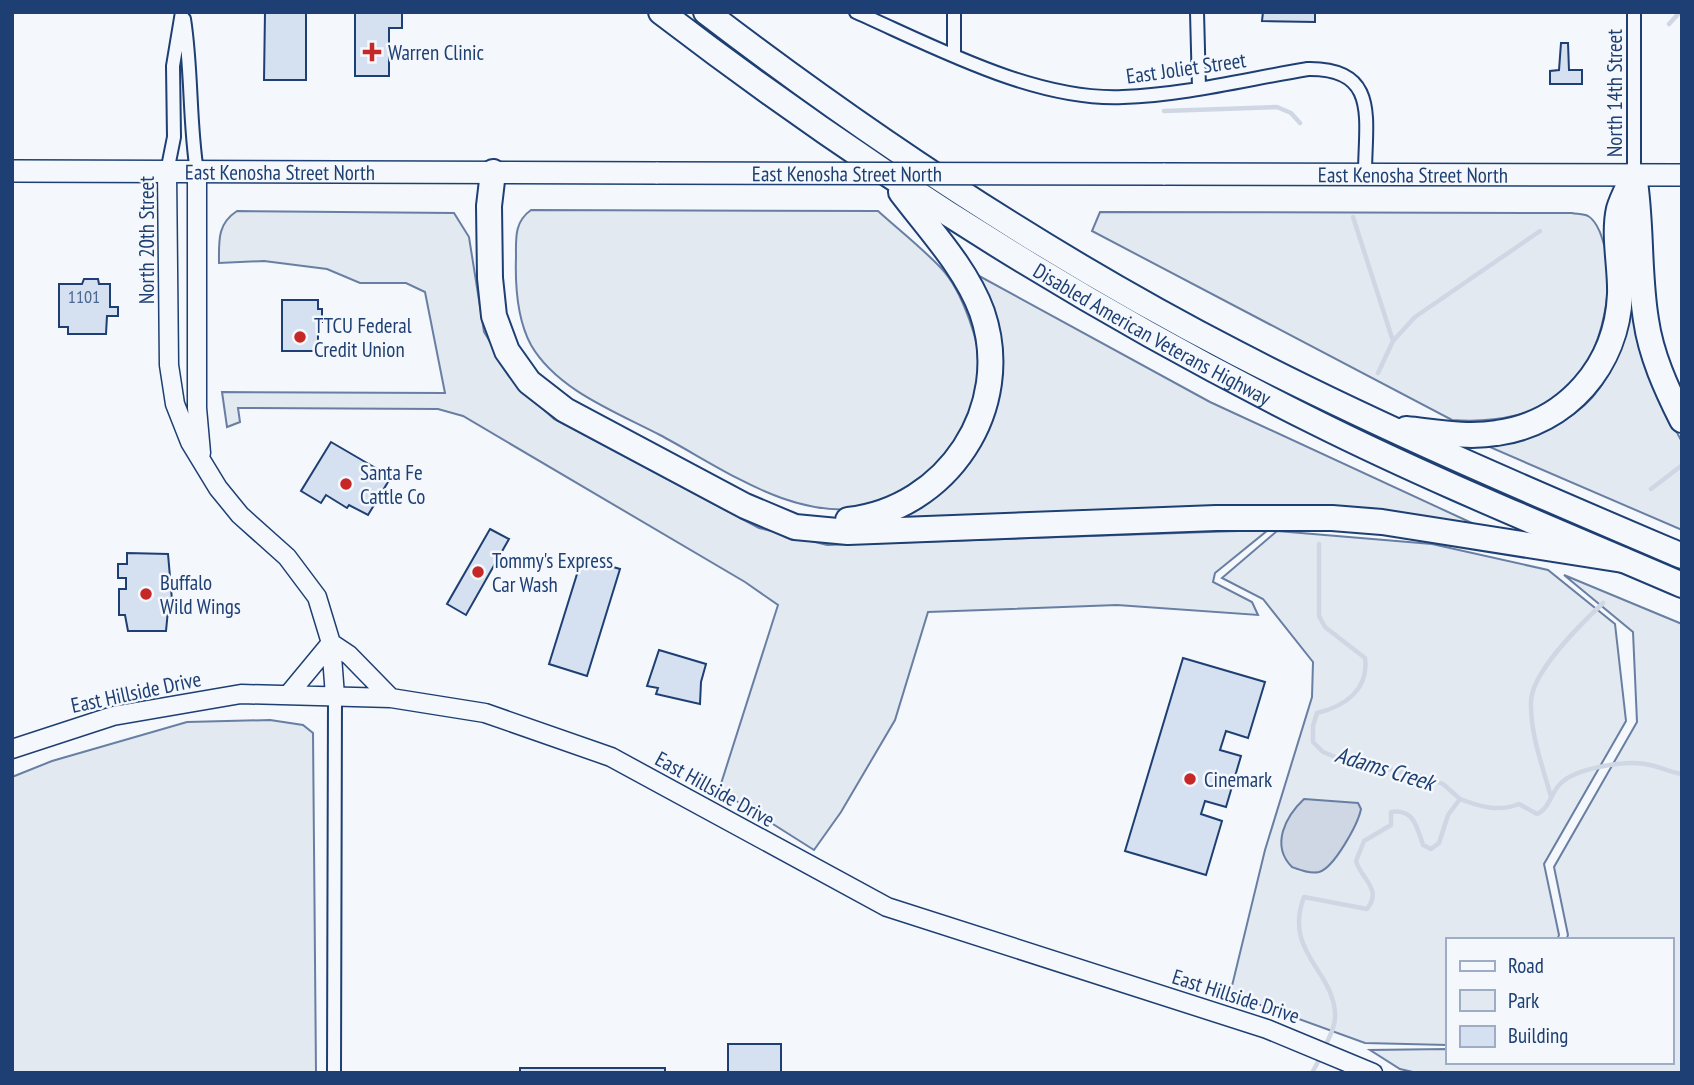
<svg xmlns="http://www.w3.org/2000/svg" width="1694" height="1085" font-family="'PT Sans Narrow',sans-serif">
<rect width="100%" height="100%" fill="#f4f7fb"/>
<path fill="#e3e9f0" stroke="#687fa3" stroke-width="2" d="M531,210L878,211C899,230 922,248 941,268C962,290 982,346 980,376C979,386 974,397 971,407C962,443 942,470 909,488C899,493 887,502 876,505C799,526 724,469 660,435C616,412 557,390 531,345C517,319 515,287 516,257C516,239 514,222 531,210Z
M237,211L454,213L469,237L484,332L516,384L554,419L759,528L827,545L1268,530L1215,573L1213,582L1252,602L1258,615L1117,605L928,612L895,720L841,812L814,850L719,790L778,605L745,582L463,416L438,409L238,408L240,422L227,427L222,392L445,393L425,292L406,283H360L327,269L264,261L219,263C219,241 217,224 237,211Z
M1100,212L1572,213C1576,214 1584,214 1588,216C1595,220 1600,231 1602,238C1617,281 1603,350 1572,385C1544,416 1492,423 1452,420L1092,231Z
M970,271L1210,402L1487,530L1404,519L895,518L995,407Z
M1635,307L1655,391L1682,442V530L1485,445C1576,429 1611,400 1631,308Z
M1277,531L1432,544L1548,570L1615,624L1626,721L1544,864L1559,935L1557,940H1447V1045L1365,1043L1230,994L1265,850L1312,697L1313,662L1263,599L1222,578Z
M1564,575L1682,624V1073H1417L1400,1069L1370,1050L1447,1049V1062H1671V940H1566L1568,935L1554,867L1637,722L1633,632Z
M270,720L303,725L313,733L316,1073H12V777L52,761L187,722Z"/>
<path fill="#cfd7e4" stroke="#687fa3" stroke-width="2" d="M1304,799L1358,803L1361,809C1358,824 1334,868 1319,872C1310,874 1300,870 1292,867C1270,845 1286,816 1304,799Z"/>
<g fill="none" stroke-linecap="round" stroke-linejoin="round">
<path stroke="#cfd7e4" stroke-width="4.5" d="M1669,24L1680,12
M1164,111L1277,107L1291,113L1300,123
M1353,217L1393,341
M1378,373L1393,341L1415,317L1540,231
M1651,489L1681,466
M1319,544V616L1325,627L1365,658C1369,689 1346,706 1317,713L1313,726V742L1323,752L1338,758L1425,777L1443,784L1460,799L1448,815L1439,843L1431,849L1423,845C1417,828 1414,808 1391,812V825L1364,841L1356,861C1361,879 1383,889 1367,909L1304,897C1283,952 1334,971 1335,1014C1336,1026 1329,1038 1323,1050
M1551,797C1543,767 1530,734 1531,702C1531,672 1582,623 1603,603
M1460,799C1481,807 1498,812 1519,804L1537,814C1549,809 1551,793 1560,784C1575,768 1629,759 1650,765C1661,767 1668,772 1682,774
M1312,1073L1320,1058"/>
</g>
<path fill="#d5e0f0" stroke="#1d3f73" stroke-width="2" d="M265,12H306V80H264Z
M355,12H402V28H389V76H355Z
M1263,12H1315V22L1262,21Z
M1561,43H1568L1569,70H1582V84H1550V71L1559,70Z
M84,279H98L99,284H110V307H118V316H107L106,334H68V327H59V284H82Z
M282,300H318V309H322V322H318V351H282Z
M331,442L391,477L368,515L349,505L347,508L326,495L321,503L301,491Z
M490,529L509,539L466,615L447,604Z
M127,553L168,554L172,600H169L166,631H128L125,615H119V589H126V578H118V564H127Z
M582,558L620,569L587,676L549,664Z
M659,650L706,664L701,682L700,704L656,694L658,688L647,686Z
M1183,658L1265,682L1248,738L1226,731L1220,750L1241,756L1226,807L1205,801L1201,814L1222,821L1206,875L1125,851Z
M728,1044H781V1073H728Z
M520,1068H665V1073H520Z"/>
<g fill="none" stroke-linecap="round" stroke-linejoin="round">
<g stroke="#1d3f73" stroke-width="16">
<path id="street" d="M856,12C935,47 1035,101 1123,97C1185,95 1247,79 1308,69C1380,68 1365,120 1365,174
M1197,12L1199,88
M184,19C192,70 189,121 197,172
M954,55V12
M167,172L174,137L173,66L182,12
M1634,175V12
M334,1073L335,696"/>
</g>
<g stroke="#1d3f73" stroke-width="21">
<path id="secondary" d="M167,172L169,365L175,404L190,442L218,488L240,515L287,557L317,597L331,643L335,696
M197,172V408L201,453
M331,643L349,655L391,698
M288,695L331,643
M12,749L113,716L241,694L391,698L485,713L611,757L887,907L1267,1029L1373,1073"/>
</g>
<g stroke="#1d3f73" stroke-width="24">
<g id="primary">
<path id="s1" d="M12,171L658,173"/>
<path id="s2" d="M1163,174L1682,175"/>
</g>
</g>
<g stroke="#1d3f73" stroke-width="28">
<g id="highway">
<path id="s3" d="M661,12C866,169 1084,307 1315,422C1435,482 1559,532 1682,585"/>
<path d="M706,12C872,139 1050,257 1236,353C1381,428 1532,492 1682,556"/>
<path d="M493,172L489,206L490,278L494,316L507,351L529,382L565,410L745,506L795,527L848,532L1216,518H1332L1382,522L1623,560"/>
<path d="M1634,175C1642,223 1638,271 1646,320C1651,355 1666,388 1682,420"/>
<path d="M1406,429C1436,432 1467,438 1497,433C1567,423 1617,366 1620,294C1621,268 1613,235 1619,209C1622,198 1629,186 1634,175"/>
<path d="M848,520C947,509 1015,408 982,312C966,268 929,229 901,192"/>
</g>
</g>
<use href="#street" stroke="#f4f7fb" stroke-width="12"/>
<use href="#secondary" stroke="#f4f7fb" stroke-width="18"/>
<use href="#primary" stroke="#f4f7fb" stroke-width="21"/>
<use href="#highway" stroke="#f4f7fb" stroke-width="24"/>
<g stroke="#1d3f73" stroke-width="24" stroke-linecap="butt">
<g id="primary-bridge">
<path id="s4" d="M658,173L1163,174"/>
</g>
</g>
<use href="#primary-bridge" stroke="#f4f7fb" stroke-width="21"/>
</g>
<g fill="#c62828" stroke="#f4f7fb" stroke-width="2.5">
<path d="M368.5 41.5h7v7h7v7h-7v7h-7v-7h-7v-7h7z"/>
<circle cx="300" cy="337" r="7"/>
<circle cx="346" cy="484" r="7"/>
<circle cx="478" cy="572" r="7"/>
<circle cx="146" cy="594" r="7"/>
<circle cx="1190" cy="779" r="7"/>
</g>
<g text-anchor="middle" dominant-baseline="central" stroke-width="5" stroke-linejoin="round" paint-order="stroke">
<g font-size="18" fill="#4b6792">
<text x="84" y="296">1101</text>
</g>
<g font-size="21" fill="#1d3f73" stroke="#f4f7fb" text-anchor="start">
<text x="388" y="52">Warren Clinic</text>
<text x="314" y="325">TTCU Federal<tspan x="314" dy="24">Credit Union</tspan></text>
<text x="360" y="472">Santa Fe<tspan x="360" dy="24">Cattle Co</tspan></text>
<text x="492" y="560">Tommy's Express<tspan x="492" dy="24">Car Wash</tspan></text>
<text x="160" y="582">Buffalo<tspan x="160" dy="24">Wild Wings</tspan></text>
<text x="1204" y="779">Cinemark</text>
</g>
<g font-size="21" fill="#1d3f73" stroke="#f4f7fb">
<text transform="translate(1186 68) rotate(-8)">East Joliet Street</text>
<text transform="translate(1614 93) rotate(-90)">North 14th Street</text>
<text stroke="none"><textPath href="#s1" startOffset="268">East Kenosha Street North</textPath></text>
<text stroke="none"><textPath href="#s4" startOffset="189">East Kenosha Street North</textPath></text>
<text stroke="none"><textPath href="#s2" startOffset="250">East Kenosha Street North</textPath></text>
<text transform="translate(146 240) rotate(-90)">North 20th Street</text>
<text stroke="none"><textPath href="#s3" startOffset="588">Disabled American Veterans Highway</textPath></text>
<text transform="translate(136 692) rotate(-12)">East Hillside Drive</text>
<text transform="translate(715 789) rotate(29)">East Hillside Drive</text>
<text transform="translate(1236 996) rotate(18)">East Hillside Drive</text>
</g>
<g font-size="23" font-style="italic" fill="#1d3f73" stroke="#f4f7fb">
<text transform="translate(1385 768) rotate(17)">Adams Creek</text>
</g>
</g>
<rect width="1694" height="1085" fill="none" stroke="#1d3f73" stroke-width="28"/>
<rect x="1446" y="938" width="228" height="126" fill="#f4f7fb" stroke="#9eadc5" stroke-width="2"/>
<rect x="1460" y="961" width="35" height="10" fill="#f4f7fb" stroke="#9eadc5" stroke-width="2"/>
<text x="1508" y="973" font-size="21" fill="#1d3f73">Road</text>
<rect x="1460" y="990" width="35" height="21" fill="#e3e9f0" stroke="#9eadc5" stroke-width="2"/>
<text x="1508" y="1008" font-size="21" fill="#1d3f73">Park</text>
<rect x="1460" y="1026" width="35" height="21" fill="#d5e0f0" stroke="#9eadc5" stroke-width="2"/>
<text x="1508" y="1043" font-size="21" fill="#1d3f73">Building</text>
</svg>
